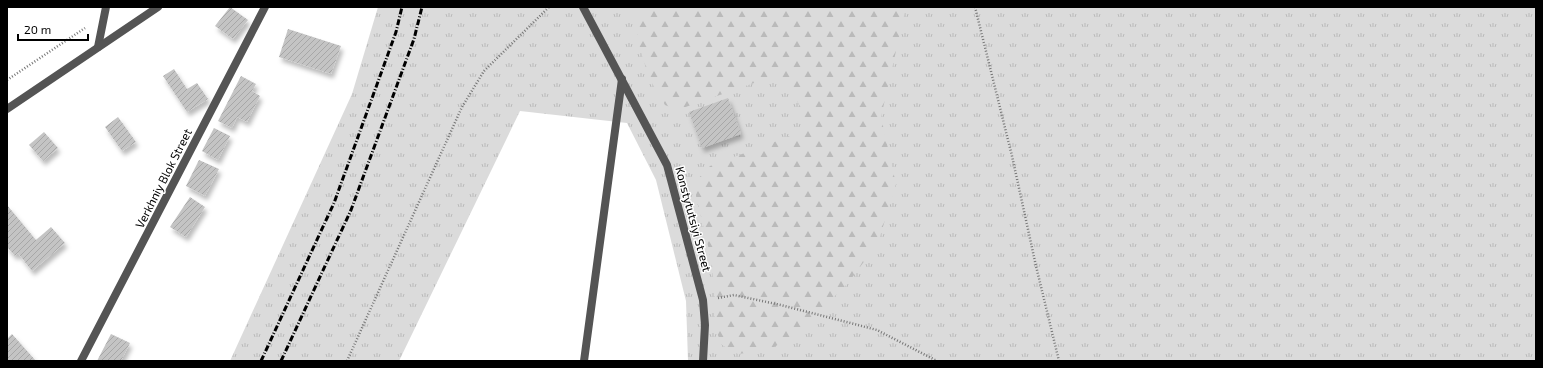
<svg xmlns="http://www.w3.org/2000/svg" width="1543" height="368" font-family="'Exo 2',sans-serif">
<defs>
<pattern id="grass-tufts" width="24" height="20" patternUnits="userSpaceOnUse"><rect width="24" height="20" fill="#dbdbdb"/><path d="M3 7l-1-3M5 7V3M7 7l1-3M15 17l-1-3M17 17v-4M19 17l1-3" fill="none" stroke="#bababa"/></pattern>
<pattern id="forest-firs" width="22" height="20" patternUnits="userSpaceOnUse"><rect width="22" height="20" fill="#dbdbdb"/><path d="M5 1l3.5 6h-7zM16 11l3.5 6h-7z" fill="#bababa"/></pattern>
<pattern id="building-hatch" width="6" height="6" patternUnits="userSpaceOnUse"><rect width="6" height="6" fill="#c4c4c4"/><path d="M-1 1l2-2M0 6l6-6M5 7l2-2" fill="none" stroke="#a7a7a7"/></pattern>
<filter id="shadow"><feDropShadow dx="2.5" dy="4.5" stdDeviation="2" flood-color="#0004"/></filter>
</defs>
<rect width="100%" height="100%" fill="#fff"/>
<path fill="url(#grass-tufts)" d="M378,7H1536V361H688L686,301L656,180L627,123L520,111L399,361H230L352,94Z"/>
<path fill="url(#forest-firs)" d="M636,7H906L881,117L896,184L878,243L848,283L798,333L769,350L738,354L722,345L715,328V289L709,250L696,196L697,180L710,166L803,131L801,110L790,84L777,75L677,110L665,105L649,78L638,42Z"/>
<path fill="url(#building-hatch)" filter="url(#shadow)" d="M230,7L248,20L233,39L215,26Z
M288,29L341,46L331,74L279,57Z
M174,69L187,89L197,83L208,99L187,112L163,76Z
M241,76L256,84L252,91L260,96L247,122L237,117L232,128L218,121Z
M728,98L741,134L702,148L689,112Z
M118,117L136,142L122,151L105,127Z
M214,128L230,136L218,160L202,151Z
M44,132L58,148L43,161L29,145Z
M199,160L219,169L205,196L186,186Z
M190,197L205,207L186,237L170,227Z
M7,205L36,240L51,227L65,243L32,271L18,253L15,256L7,247Z
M12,334L36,361H7V339Z
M111,334L130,343L121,361H97Z"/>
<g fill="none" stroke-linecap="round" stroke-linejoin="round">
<path stroke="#767676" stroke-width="2.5" stroke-dasharray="1 2" stroke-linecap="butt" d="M975,7L1012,156L1036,266L1059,361
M7,80L85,28
M718,298L734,295L781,305L877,330L937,361
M347,361L462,107L484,71L549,7"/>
<path stroke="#545454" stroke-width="8" d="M98,47L106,7
M584,361L622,79"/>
<path stroke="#545454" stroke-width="8" d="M583,7L667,165L703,300L705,325L703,361
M81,361L265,7"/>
<path stroke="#545454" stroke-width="8" d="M7,109L158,7"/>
<path stroke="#000" stroke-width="3" stroke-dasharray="6 2 1 2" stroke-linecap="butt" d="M261,361L334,203L396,32L402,7
M281,361L351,210L414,39L422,7"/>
</g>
<g text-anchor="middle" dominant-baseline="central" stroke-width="3" stroke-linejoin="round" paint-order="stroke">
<g font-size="12" fill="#000" stroke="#fff">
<text transform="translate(163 178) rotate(-63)">Verkhniy Blok Street</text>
<text transform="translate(694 219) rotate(75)">Konstytutsiyi Street</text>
</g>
</g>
<rect width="1543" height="368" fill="none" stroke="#000000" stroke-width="16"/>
<path d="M18 34v6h70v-6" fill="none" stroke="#000000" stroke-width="2"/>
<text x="24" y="34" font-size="12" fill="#000000" stroke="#ffffff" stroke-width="3" paint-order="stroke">20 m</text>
</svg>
